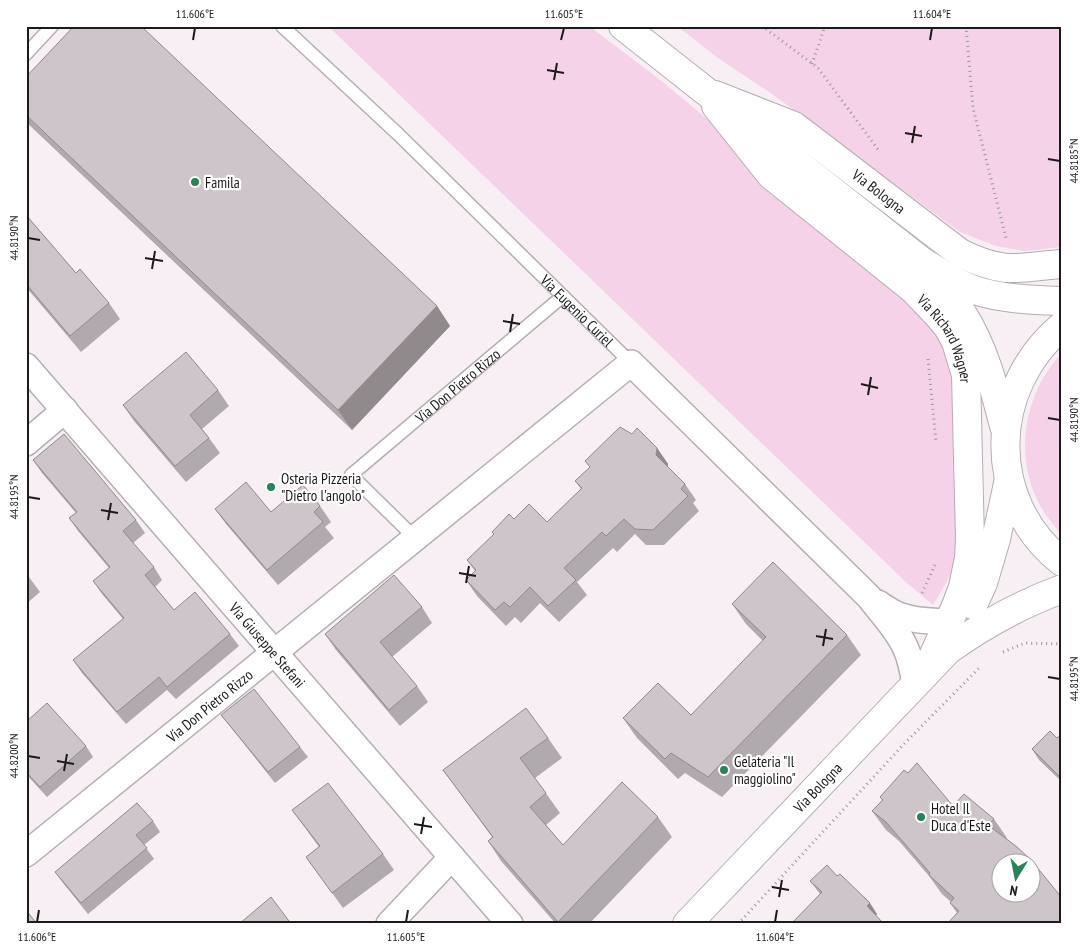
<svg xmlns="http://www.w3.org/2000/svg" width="1088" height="950" font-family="'PT Sans Narrow',sans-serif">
<rect width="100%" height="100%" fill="#f7eff4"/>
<path fill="#f5d2e8" d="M328,26H589L659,79L723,132L912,298L939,331L951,358L961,535L956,564L943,588L933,605L907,583Z
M677,26H1062V247L1025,251L996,246L960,232L772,94L718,58Z
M1062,353V535C1054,526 1047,517 1041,507C1013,458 1023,394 1062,353Z"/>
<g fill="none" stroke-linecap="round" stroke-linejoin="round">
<g stroke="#b5aeb2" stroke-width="15">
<g id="service">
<path id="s1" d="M282,26L399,135L631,363"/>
<path d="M26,54L52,26"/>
<path id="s2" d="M415,538L351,475L563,296"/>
</g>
</g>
<g stroke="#b5aeb2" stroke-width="28">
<g id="minor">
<path id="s3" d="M26,366L510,924"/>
<path d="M26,443L65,410"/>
<path d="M878,603C882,606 887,609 892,612C908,621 930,621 948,622"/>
<path id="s4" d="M26,854L631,363L869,597C882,614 898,630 906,649C911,660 913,672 915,684"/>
<path d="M389,924L452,857"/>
</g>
</g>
<g stroke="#b5aeb2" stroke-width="30">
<g id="tertiary">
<path id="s5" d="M715,95L794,126L960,253C974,260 989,266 1006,268C1024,269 1043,265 1062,264"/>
<path id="s6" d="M716,106L771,175L913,289L937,314L948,327L956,342L966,375L970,540L969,558L963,587L956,606L925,674"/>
<path d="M973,605L983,583L996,539L1009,479"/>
<path id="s7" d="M687,924L948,650C983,625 1021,604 1062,589"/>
</g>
</g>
<g stroke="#b5aeb2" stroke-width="30">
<path id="primary" d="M623,26L920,260C937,271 955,283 974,290C1002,299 1033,300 1062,301
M931,273C941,286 952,299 962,313C984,347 994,387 1004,426
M1062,326C988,388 985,501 1062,562"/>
</g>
<path stroke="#9c969a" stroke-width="3" stroke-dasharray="1 4" stroke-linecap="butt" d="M762,26L818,68L880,152
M966,26L973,108L1006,238
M812,64L825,26
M928,359L936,442
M922,593L935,565
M1003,652L1025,643L1062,644
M738,924L903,745L981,666"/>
<use href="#service" stroke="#fff" stroke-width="12"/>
<use href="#minor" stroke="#fff" stroke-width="25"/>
<use href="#tertiary" stroke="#fff" stroke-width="28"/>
<use href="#primary" stroke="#fff" stroke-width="28"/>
</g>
<path fill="#b0a9ae" d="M26,77L437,306L450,326L352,430L26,122Z
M26,215L76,273L109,303L120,319L81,352L26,287Z
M218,390L229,406L202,429L209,438L220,453L186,482L134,421L123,405Z
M632,434L657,448L668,464V467L685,484L696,500L693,503L699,511L664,545H646L635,534L617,552L613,548L577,582L587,595L559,622L540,603L521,623L515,617L506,626L477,596L466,580L475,571L467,560L494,535L492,532L514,519L547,522L581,489L575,481L590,467L585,461Z
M33,460L136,520L145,533L133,543L154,567L162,580L155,587L174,610L230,634L239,646L176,699L167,690L126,724L82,673L73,660L123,619L102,594L93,581L109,568L78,531L69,518L76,513L42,473Z
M320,506L331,522L325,527L334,538L278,585L226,524L215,509L271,512Z
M26,573L40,592L26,604Z
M732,604L847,635L861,655L722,797L685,773L678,779L637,738L623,718L691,715L763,641L746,624Z
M422,607L432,623L392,657L417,686L428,702L400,726L336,650L325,634Z
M221,715L300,747L308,757L275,783L229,725Z
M26,722L86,746L93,757L47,797L26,774Z
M1062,734V782L1039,760L1032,749L1057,738Z
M548,738L562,758L535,778L560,813L546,825L563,845L658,817L672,837L589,924H556L501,861L488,841L492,837L443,770Z
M908,773L953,806L994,819L1007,838L957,913L950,903L951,902L942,894L929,876L899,841L886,830L872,811L882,800L880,797Z
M292,810L383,854L394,870L343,908L306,857L319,847Z
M153,821L160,832L144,845L154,859L88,914L63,883L55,872Z
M837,876L877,914L876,915L820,894L810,881Z"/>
<path fill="#908a8d" d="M437,306L450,326L352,430L338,410Z
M657,448L668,464L667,471L656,455Z
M870,903L877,914L874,917L867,906Z"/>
<path fill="#cdc5ca" stroke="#908a8d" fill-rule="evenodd" d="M74,26H141L437,306L338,410L26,115V77Z
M26,215L76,273L80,269L109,303L70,336L26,284Z
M186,352L218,390L190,415L209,438L175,466L123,405Z
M620,427L632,434L637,428L657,448L656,455L685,484L681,489L688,496L653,530L635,529L624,519L606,536L602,532L564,568L576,580L548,606L530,587L510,607L504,602L495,610L466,580L476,570L467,560L494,534L492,532L509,514L514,519L529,504L547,522L582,488L575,481L590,467L585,461Z
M64,434L136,520L123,531L154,567L145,575L174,610L195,592L230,634L167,687L159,677L117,712L73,660L124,618L93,581L110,567L69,518L77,512L33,460Z
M246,482L271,512L303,485L320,506L314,512L323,522L267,570L215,509Z
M773,562L847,635L708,777L671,753L665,759L623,718L658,683L691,715L766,637L732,604Z
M26,573L29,576L26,579Z
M394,575L422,607L380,642L417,686L389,710L325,634Z
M254,689L300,747L268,772L221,715Z
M47,703L86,746L40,787L26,772V722Z
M526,708L548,738L520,758L546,793L530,807L563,845L622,782L658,817L558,922L488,841L493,837L443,770Z
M1050,731L1057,738L1062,734V779L1032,749Z
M917,763L953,806L964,794L994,819L988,825L1017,847L1031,860L1062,898V924H947L959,911L950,903L954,898L929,875L930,873L886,822L872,811L883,800L880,797L904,770L908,773ZM1000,862H1030V892H1000Z
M328,783L383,854L332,893L306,857L320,846L292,810Z
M137,803L153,821L136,835L147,848L81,903L55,872Z
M827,865L837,876L840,874L870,903L867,906L884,924H791L822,892L810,881Z
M271,897L289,921L286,924H239Z
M26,910L37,924H26Z"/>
<path fill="none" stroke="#1d1a1c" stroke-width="2" d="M193,40L195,28M561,40L564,28M930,40L932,28M547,70L564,73M554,80L557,63M905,133L922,136M912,143L915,126M1048,159L1060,161M28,238L40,240M145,258L163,261M152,269L155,251M503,321L520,324M510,332L513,314M861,384L878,388M868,395L871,377M1048,418L1060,420M28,497L40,499M101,510L118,513M108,520L111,503M459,573L476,576M466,583L469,566M816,636L833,639M823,646L826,629M1048,677L1060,679M28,756L40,758M57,761L74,764M64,771L67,754M414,824L432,827M421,834L424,817M772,887L789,890M779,897L782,880M37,922L39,910M406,922L408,910M775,922L777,910"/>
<g fill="#26845a" stroke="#fff" stroke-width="2">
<circle cx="195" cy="182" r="5"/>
<circle cx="271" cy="487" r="5"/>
<circle cx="724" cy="770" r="5"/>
<circle cx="921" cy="817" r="5"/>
</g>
<g text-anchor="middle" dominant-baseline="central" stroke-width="4.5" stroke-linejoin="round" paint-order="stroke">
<g font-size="15" fill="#1d1a1c" stroke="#fff" text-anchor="start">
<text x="205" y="182">Famila</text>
<text x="281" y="478">Osteria Pizzeria<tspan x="281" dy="17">"Dietro l'angolo"</tspan></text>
<text x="734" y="761">Gelateria "Il<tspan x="734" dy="17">maggiolino"</tspan></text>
<text x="931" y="808">Hotel Il<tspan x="931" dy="17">Duca d'Este</tspan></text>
</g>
<g font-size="15" fill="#1d1a1c" stroke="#fff">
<text stroke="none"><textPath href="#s5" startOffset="192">Via Bologna</textPath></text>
<text stroke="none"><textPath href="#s1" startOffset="410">Via Eugenio Curiel</textPath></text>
<text stroke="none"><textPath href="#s6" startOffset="331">Via Richard Wagner</textPath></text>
<text stroke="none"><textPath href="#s2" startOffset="229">Via Don Pietro Rizzo</textPath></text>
<text stroke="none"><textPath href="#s3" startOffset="369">Via Giuseppe Stefani</textPath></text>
<text stroke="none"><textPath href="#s4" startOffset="236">Via Don Pietro Rizzo</textPath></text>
<text stroke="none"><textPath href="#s7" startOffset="189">Via Bologna</textPath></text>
</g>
</g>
<rect width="1088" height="950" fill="none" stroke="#ffffff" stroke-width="55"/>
<g transform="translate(1016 878) rotate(190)"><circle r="24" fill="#ffffff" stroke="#a5a3a4"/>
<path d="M0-4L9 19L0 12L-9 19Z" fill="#26845a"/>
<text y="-8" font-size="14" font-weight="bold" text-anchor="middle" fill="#1d1a1c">N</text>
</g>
<rect x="28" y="28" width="1032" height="894" fill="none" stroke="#1d1a1c" stroke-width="2"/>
<g font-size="12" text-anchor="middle" fill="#1d1a1c">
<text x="195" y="18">11.606°E</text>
<text x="564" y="18">11.605°E</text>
<text x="932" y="18">11.604°E</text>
<text transform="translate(1074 161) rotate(-90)" y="4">44.8185°N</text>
<text transform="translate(14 238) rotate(-90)" y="4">44.8190°N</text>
<text transform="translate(1074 420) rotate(-90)" y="4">44.8190°N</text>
<text transform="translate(14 497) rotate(-90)" y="4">44.8195°N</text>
<text transform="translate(1074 679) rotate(-90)" y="4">44.8195°N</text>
<text transform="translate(14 756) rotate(-90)" y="4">44.8200°N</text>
<text x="37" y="941">11.606°E</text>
<text x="406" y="941">11.605°E</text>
<text x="775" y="941">11.604°E</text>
</g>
</svg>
